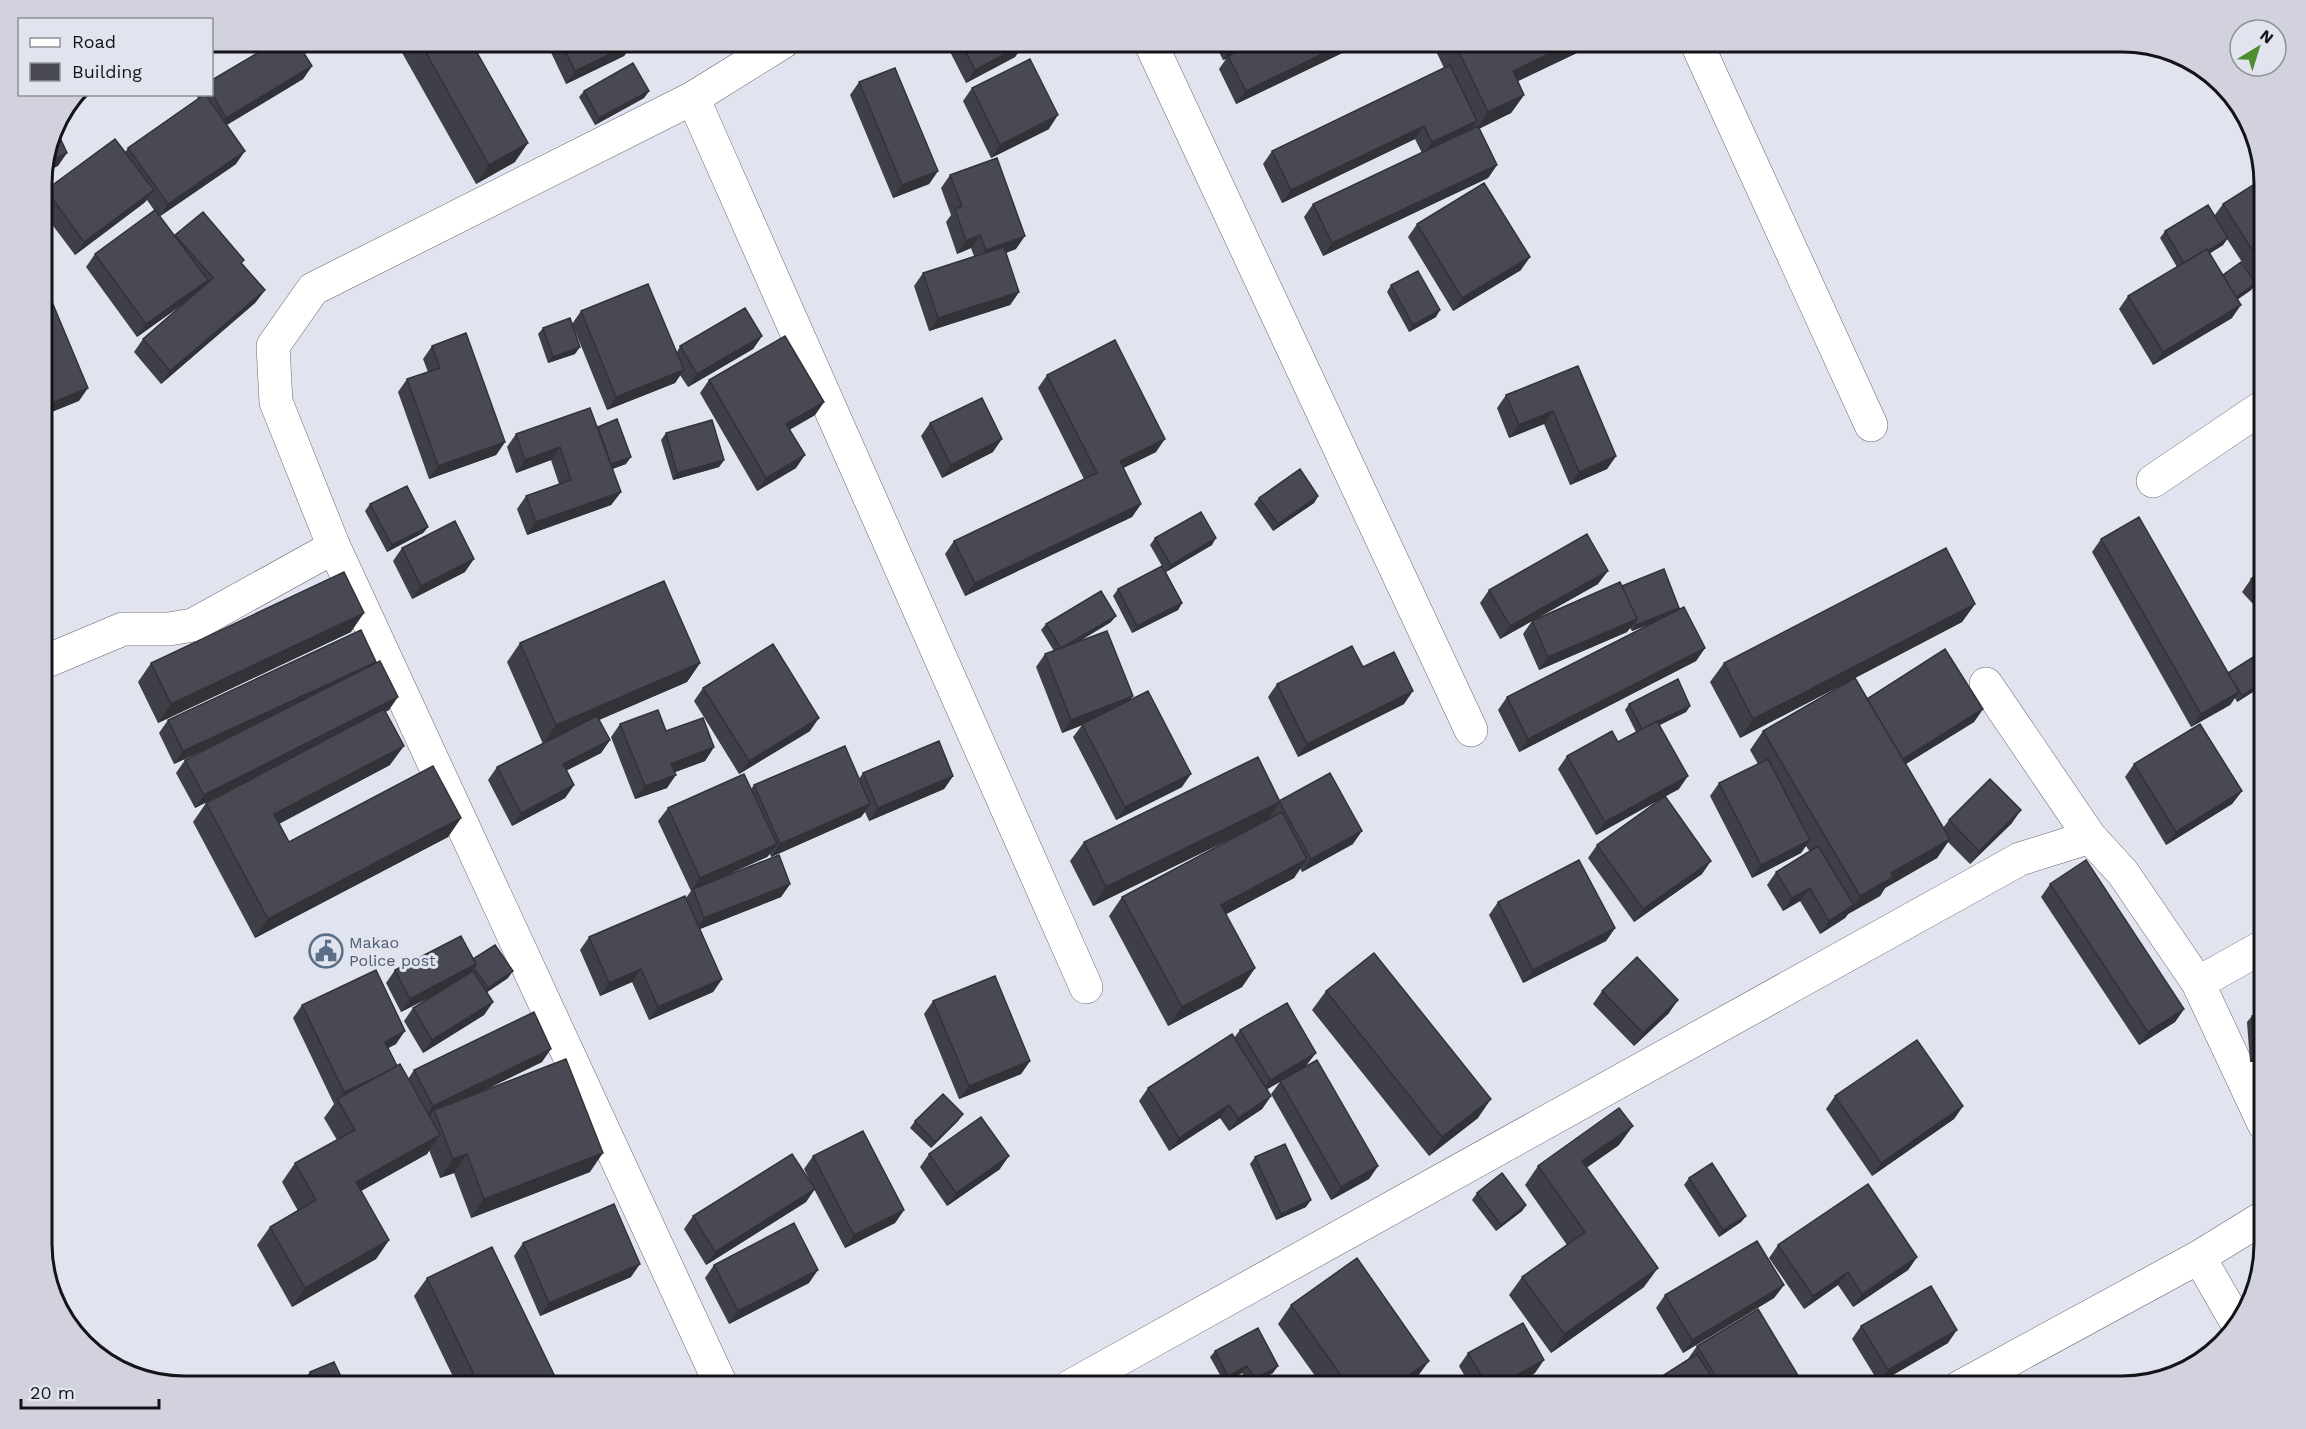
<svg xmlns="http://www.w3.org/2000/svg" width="2306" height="1429" font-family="'Work Sans',sans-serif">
<rect width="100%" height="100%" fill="#e1e3ee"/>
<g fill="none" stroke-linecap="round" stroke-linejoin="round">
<g stroke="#656771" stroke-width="34">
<path id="minor" d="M1150,42L1471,730
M1696,42L1871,425
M693,98L1086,987
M2153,481L2264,406
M42,663L123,629H169L193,625L334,547
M1986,684L2090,837
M2198,983L2264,946
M2199,1257L2237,1323
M722,1387L334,547L276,402L273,346L313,289L693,98L783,42
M1069,1387L2020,859L2090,837L2123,873L2198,983L2264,1124
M1960,1387L2199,1257L2264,1217"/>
</g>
<use href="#minor" stroke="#fff" stroke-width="33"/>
</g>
<path fill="#3e3f47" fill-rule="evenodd" d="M396,42H471L515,162L476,184Z
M546,42H632L633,43L624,56L566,84Z
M945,42H1023L1024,44L1015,57L966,83Z
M1214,42H1365L1236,104L1219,69L1226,59L1223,60Z
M1438,42H1600L1518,81L1524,95L1511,113L1479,128L1497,165L1488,178L1323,256L1304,217L1313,204L1422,153L1415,139L1282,203L1263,164L1272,151L1444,68L1434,47Z
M312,66L303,79L226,125L236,164L160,216L175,236L203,212L242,263L265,290L255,303L161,384L134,352L143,339L182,305L137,337L86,267L95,254L154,210L147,200L144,203L75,255L42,211V195L46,190L125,152L128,148L198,99L197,96L198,94H212V80Z
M859,82L938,171L929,184L893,198L850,95Z
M972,88L1049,129L991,158L963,101Z
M584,91H649L644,98L595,125L579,97Z
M950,175L1016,249L1006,253L1019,292L1010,305L929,331L914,286L923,273L974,256L971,248L957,254L946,222L951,215L941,188Z
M2264,178V282L2257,286L2256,284L2251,290L2238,299L2232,318L2153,365L2119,309L2128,296L2177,267L2160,238L2165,231L2214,216L2223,204ZM2227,239L2253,279L2223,275L2210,253L2223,245Z
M1417,224L1521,270L1453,311L1408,237Z
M1391,285L1436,317L1409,332L1387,292Z
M581,311L677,352L680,346L762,336L753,349L688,387L680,375L675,383L607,410L573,326L575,354L548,363L538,334L543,328L572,324Z
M432,346L505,442L496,455L429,479L398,392L407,379L428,372L423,359Z
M1578,366L1616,456L1607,469L1570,485L1544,424L1509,438L1497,408L1506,395Z
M1047,375L1156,452L1123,468L1141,504L1132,517L965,596L945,554L954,541L1084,479L1038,388Z
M709,380L824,402L815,415L789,430L796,468L757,491L700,393Z
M930,423L993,452L942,478L921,436Z
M597,427L626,464L612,469L621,492L611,505L527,535L517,509L526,496L559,484L551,460L516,473L507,447L516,434Z
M666,433L724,460L719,467L673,480L661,440Z
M1318,496L1314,503L1273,531L1254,504L1259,498Z
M370,504L428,527L423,533L387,552L365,511Z
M1155,538L1212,545L1166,572L1182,603L1178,610L1132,633L1113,596L1118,589L1162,566L1150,545Z
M2101,539L2228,673L2264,685L2237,702L2235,698L2230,705L2191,727L2092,552Z
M402,548L465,572L412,599L393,561Z
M2264,567V616L2242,592L2251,579Z
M1598,584L1536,619L1622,586L1677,610L1705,648L1696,661L1519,752L1498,710L1507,697L1651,624L1632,631L1630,628L1627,632L1539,670L1523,634L1532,621L1500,639L1480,603L1489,590Z
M1975,604L1962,622L1855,678L1867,699L1983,709L1974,722L1906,764L1943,828L1949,820L2012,823L1970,864L1948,842L1937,858L1885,888L1880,896L1848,914L1845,918L1820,934L1800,901L1783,911L1767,885L1776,872L1810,852L1806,846L1801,853L1752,878L1710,796L1719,783L1758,764L1750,750L1763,731L1844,684L1740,738L1710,682L1724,663Z
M1111,622L1078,642L1130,700L1182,787L1116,820L1073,737L1082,725L1062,733L1036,667L1045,654L1054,651L1041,630L1046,624Z
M351,632L158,723L138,682L151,663Z
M520,643L700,663L687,682L599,720L610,740L601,753L567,770L574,785L565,798L512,826L488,780L497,767L543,744L507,662Z
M374,664L389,710L385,712L390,765L279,824L289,842L461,818L448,837L255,938L193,822L206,803L226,792L195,808L176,773L185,760L218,743L174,764L159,733L168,720Z
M1363,667L1404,704L1298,757L1268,697L1277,684Z
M703,688L810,731L739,774L694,701Z
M1629,704L1690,706L1686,712L1659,725L1679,789L1665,796L1702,874L1634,922L1588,858L1597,845L1665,796L1596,835L1558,769L1567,756L1618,742L1636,732L1625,710Z
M620,724L666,731L714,747L705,761L675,772L667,788L635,799L611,737Z
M2134,764L2242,791L2232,804L2166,845L2125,777Z
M863,773L953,776L944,789L869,821L865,812L861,817L771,857L770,854L767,857L723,877L790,884L781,897L700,929L722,979L713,992L649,1020L632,982L600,996L580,950L589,937L686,898L691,891L658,821L668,808L751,789L754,785L859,779Z
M1279,801L1353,844L1302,872L1300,868L1294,878L1226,914L1255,968L1242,987L1168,1026L1109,916L1122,897L1253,828L1093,906L1070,861L1084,842Z
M2050,884L2184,1009L2175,1022L2139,1045L2041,897Z
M1498,902L1615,928L1606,941L1523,983L1489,915Z
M473,959L508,978L487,992L493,1002L484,1015L423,1053L404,1021L413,1008L436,994L401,1012L386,983L395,970Z
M1326,991L1478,1118L1429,1156L1312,1010Z
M1602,991L1669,1013L1634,1046L1593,1004Z
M933,1001L1030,1061L1021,1074L959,1099L924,1014Z
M302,1005L396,1044L388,1048L397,1066L408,1079L414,1070L542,1062L476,1094L590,1172L471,1218L454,1173L440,1178L429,1150L427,1154L361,1191L389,1240L376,1259L292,1307L257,1245L270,1227L298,1211L282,1182L295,1163L337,1140L324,1118L334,1104L293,1018Z
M2264,1015V1061L2250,1062L2247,1022L2252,1016Z
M1240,1030L1307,1066L1378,1166L1369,1179L1331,1200L1271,1094L1280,1082L1267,1089L1271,1096L1262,1109L1229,1131L1220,1118L1169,1151L1139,1101L1148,1088L1234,1038Z
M1835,1096L1963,1106L1954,1119L1872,1176L1826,1109Z
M963,1114L958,1121L931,1148L910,1128L915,1121Z
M1619,1145L1586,1168L1644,1287L1551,1353L1509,1295L1522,1277L1567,1245L1525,1185L1538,1166Z
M929,1154L1000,1169L947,1206L920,1167Z
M813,1156L904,1210L895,1223L845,1248L814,1189L806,1202L706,1265L684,1229L693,1216L813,1187L804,1169Z
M1255,1157L1306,1207L1276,1220L1250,1164Z
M1689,1178L1746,1216L1741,1222L1719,1237L1684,1185Z
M1477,1193L1526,1205L1522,1211L1496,1231L1472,1200Z
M523,1243L631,1277L540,1316L514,1256Z
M1778,1245L1917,1257L1908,1270L1853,1307L1838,1285L1804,1309L1769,1258Z
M714,1265L809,1283L729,1324L705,1278Z
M427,1278L560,1387H458L414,1296Z
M1784,1285L1774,1298L1683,1353L1656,1308L1665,1295Z
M1291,1305L1415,1380L1405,1387H1323L1278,1324Z
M1861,1326L1948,1343L1879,1383L1852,1339Z
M1697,1346L1805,1387H1645L1688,1359Z
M1215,1351L1273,1373L1250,1385L1242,1373L1224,1382L1210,1357Z
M1468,1353L1535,1373L1510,1387H1471L1459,1366Z
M310,1372L346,1387H309L305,1378Z"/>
<path fill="#323339" d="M1235,42H1262L1228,56L1226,59L1223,60Z
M1347,42H1365L1236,104L1246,91Z
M1574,42H1600L1499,90L1513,71Z
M633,43L624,56L566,84L575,71Z
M1024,44L1015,57L966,83L975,70Z
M312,66L303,79L217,131L226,118Z
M649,91L644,98L595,125L599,118Z
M1524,95L1511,113L1475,131L1488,112Z
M1058,115L1049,129L991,158L1000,145Z
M1477,121L1468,134L1423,155L1432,142Z
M1424,126L1415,139L1282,203L1291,190Z
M528,143L515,162L476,184L489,165Z
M245,151L236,164L159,217L168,204Z
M67,153L58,166L43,173L45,163Z
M1497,165L1488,178L1323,256L1332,243Z
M938,171L929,184L893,198L902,185Z
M154,190L144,203L75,255L84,242Z
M980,235L971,248L957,254L966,241Z
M1025,236L1016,249L977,263L986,250Z
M2228,238L2223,245L2181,272L2185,265Z
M1530,257L1521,270L1453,311L1462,298Z
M2264,277V282L2257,286Z
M208,280L198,293L137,337L146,324Z
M2256,283L2251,290L2231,304L2235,297Z
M265,290L255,303L161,384L170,371Z
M1019,292L1010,305L929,331L938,318Z
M2241,305L2232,318L2153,365L2163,352Z
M1440,310L1436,317L1409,332L1413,325Z
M762,336L753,349L688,387L697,374Z
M580,347L575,354L548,363L553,357Z
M684,370L675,383L607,410L616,397Z
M88,388L79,401L42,416V407Z
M824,402L815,415L777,437L786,424Z
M1553,411L1544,424L1509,438L1519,425Z
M1002,439L993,452L942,478L951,465Z
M1165,439L1156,452L1111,474L1120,461Z
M505,442L496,455L429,479L438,466Z
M560,447L551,460L516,473L525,460Z
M805,455L796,468L757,491L766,478Z
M1616,456L1607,469L1570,485L1579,472Z
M631,457L626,464L607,471L611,464Z
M724,460L719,467L673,480L677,473Z
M621,492L611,505L527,535L536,522Z
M1318,496L1314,503L1273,531L1278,524Z
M1141,504L1132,517L965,596L975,583Z
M428,527L423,533L387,552L392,545Z
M1216,538L1212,545L1166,572L1171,565Z
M474,559L465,572L412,599L421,586Z
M1608,571L1598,584L1500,639L1510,626Z
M1182,603L1178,610L1132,633L1137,626Z
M1975,604L1962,622L1740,738L1753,719Z
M1679,608L1674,614L1632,631L1636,625Z
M364,613L351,632L158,723L171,704Z
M1116,616L1111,622L1056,655L1061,648Z
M1637,619L1627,632L1539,670L1548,657Z
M1705,648L1696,661L1519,752L1528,739Z
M376,662L366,675L174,764L183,751Z
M700,663L687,682L543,744L556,725Z
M2264,681V685L2237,702L2242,696Z
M1413,691L1404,704L1298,757L1307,744Z
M2239,692L2230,705L2191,727L2201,714Z
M1133,696L1124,709L1062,733L1071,720Z
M398,697L389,710L195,808L204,795Z
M1690,706L1686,712L1638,736L1643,729Z
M1983,709L1974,722L1891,773L1901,760Z
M819,718L810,731L739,774L749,761Z
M610,740L601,753L554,777L563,764Z
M404,746L390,765L261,833L274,814Z
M714,747L705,761L662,777L671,764Z
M1191,774L1182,787L1116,820L1125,807Z
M676,775L667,788L635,799L645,786Z
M953,776L944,789L869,821L878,808Z
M1688,776L1679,789L1596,835L1605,822Z
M574,785L565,798L512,826L521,813Z
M2242,791L2232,804L2166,845L2176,832Z
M1280,802L1267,821L1093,906L1106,887Z
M870,804L861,817L771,857L780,844Z
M2021,810L2012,823L1970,864L1979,851Z
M461,818L448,837L255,938L268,919Z
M1362,831L1353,844L1302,872L1311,859Z
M1950,839L1937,858L1885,888L1880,896L1848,914L1845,918L1820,934L1829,921L1853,906L1860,896L1891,873Z
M1810,840L1801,853L1752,878L1761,865Z
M777,844L767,857L693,890V889L691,891L700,878Z
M1307,859L1294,878L1208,924L1221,905Z
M1711,861L1702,874L1634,922L1643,909Z
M790,884L781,897L695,931L704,918Z
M1810,888L1800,901L1783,911L1792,898Z
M1615,928L1606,941L1523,983L1533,970Z
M476,964L467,978L401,1012L410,999Z
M1255,968L1242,987L1168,1026L1182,1007Z
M641,969L632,982L600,996L609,983Z
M513,971L508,978L483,995L488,988Z
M722,979L713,992L649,1020L658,1007Z
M1678,1000L1669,1013L1634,1046L1643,1033Z
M493,1002L484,1015L423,1053L432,1040Z
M2184,1009L2175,1022L2139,1045L2148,1032Z
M405,1031L396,1044L375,1055L385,1042Z
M551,1049L542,1062L436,1114L434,1110L430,1116L424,1119L433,1106Z
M1316,1053L1306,1066L1261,1093L1270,1080Z
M2264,1054V1061L2250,1062L2254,1055Z
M1030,1061L1021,1074L959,1099L969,1086Z
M397,1067L338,1101L344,1092Z
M1271,1096L1262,1109L1229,1131L1238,1118Z
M1491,1099L1478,1118L1429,1156L1442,1137Z
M1229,1105L1220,1118L1169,1151L1179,1138Z
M1963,1106L1954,1119L1872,1176L1881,1163Z
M963,1114L958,1121L931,1148L935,1142Z
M1633,1126L1619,1145L1569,1180L1582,1161Z
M440,1135L427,1154L343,1201L356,1182Z
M603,1153L590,1172L471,1218L484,1199Z
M467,1154L454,1173L440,1178L453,1159Z
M1009,1156L1000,1169L947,1206L956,1193Z
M1378,1166L1369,1179L1331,1200L1341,1187Z
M815,1189L806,1202L706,1265L715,1252Z
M1311,1200L1306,1207L1276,1220L1281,1214Z
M1526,1205L1522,1211L1496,1231L1501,1225Z
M904,1210L895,1223L845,1248L854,1235Z
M1746,1216L1741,1222L1719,1237L1723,1230Z
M389,1240L376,1259L292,1307L305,1288Z
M1917,1257L1908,1270L1853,1307L1862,1294Z
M640,1264L631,1277L540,1316L549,1303Z
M1658,1268L1644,1287L1551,1353L1564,1334Z
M818,1270L809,1283L729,1324L738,1311Z
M1848,1272L1838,1285L1804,1309L1813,1296Z
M1784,1285L1774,1298L1683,1353L1692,1340Z
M1957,1330L1948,1343L1879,1383L1888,1370Z
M1544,1360L1535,1373L1510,1387H1495Z
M1429,1361L1415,1380L1405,1387H1391Z
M1247,1366L1242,1373L1224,1382L1228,1376Z
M1278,1366L1273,1373L1250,1385L1255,1379Z"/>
<path fill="#484952" stroke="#323339" stroke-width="1.5" d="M276,42H297L312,66L226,118L212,93V80Z
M420,42H471L528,143L489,165Z
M561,42H632L633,43L575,71Z
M961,42H1023L1024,44L975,70Z
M1257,42H1347L1246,91L1228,56Z
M1454,42H1574L1513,71L1524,95L1488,112Z
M1030,59L1058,115L1000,145L972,88Z
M633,63L649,91L599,118L584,91Z
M1450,65L1477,121L1432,142L1424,126L1291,190L1272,151Z
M895,68L938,171L902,185L859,82Z
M205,94L245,151L168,204L128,148Z
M1478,126L1497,165L1332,243L1313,204Z
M55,127L67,153L45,163L53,130Z
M115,139L154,190L84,242L46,190Z
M997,158L1025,236L986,250L980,235L966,241L955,209L962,206L950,175Z
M2264,178V269L2223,204Z
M1484,183L1530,257L1462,298L1417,224Z
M2208,205L2228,238L2208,251L2207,249L2184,263L2165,231Z
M155,210L208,280L146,324L95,254Z
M203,212L244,260L241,263L265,290L170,371L143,339L213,278L175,235Z
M1004,247L1019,292L938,318L923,273Z
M2207,249L2241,305L2163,352L2128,296Z
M2241,262L2256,283L2236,297L2223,275Z
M1418,271L1440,310L1413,325L1391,285Z
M42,278L88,388L42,407Z
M648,284L684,370L616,397L581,311Z
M745,308L762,336L697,374L680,346Z
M570,318L580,347L553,357L543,328Z
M466,333L505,442L438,466L407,379L440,368L432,346Z
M785,336L824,402L786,424L805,455L766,478L709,380Z
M1115,340L1165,439L1120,461L1141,504L975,583L954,541L1097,473L1047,375Z
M1578,366L1616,456L1579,472L1553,411L1519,425L1506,395Z
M982,398L1002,439L951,465L930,423Z
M590,408L621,492L536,522L526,496L571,480L560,447L525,460L516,434Z
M617,419L631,457L611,464L598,427Z
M712,420L724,460L677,473L666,433Z
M1300,469L1318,496L1278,524L1259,498Z
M407,486L428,527L392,545L370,504Z
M1201,512L1216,538L1171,565L1155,538Z
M2139,517L2239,692L2201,714L2101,539Z
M455,521L474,559L421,586L402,548Z
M1587,534L1608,571L1510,626L1489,590Z
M1946,548L1975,604L1753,719L1724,663Z
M1162,566L1182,603L1137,626L1118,589Z
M2264,567V592L2251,579Z
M1664,569L1679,608L1636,625L1635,621L1637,619L1622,586Z
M344,572L364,613L171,704L151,663Z
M664,581L700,663L556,725L520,643Z
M1620,582L1637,619L1548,657L1532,621Z
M1101,591L1116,616L1061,648L1046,624Z
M1684,607L1705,648L1528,739L1507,697Z
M361,630L376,662L183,751L168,720Z
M1107,631L1133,696L1071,720L1045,654Z
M773,644L819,718L749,761L703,688Z
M1352,646L1363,667L1394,652L1413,691L1307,744L1277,684Z
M1945,649L1983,709L1903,759L1867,699Z
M2258,654L2264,663V681L2242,696L2228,673Z
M380,661L398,697L204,795L185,760Z
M1855,678L1950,839L1891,873L1893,877L1860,896L1763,731Z
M1678,679L1690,706L1657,722V721L1642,729L1629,704Z
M1148,691L1191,774L1125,807L1082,724Z
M384,709L404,746L274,814L289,842L433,766L461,818L268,919L206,803Z
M658,710L666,731L703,718L714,747L671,764L676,775L645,786L620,724Z
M597,716L610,740L563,764L574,785L521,813L497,767Z
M1657,721L1688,776L1605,822L1567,756L1612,731L1618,742Z
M2200,724L2242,791L2176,832L2134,764Z
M939,741L953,776L878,808L863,773Z
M845,746L870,804L780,844L754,785Z
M1258,757L1280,802L1106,887L1084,842Z
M1768,759L1810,840L1761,865L1719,783Z
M1330,773L1362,831L1311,859L1279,801Z
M744,774L777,844L700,878L668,808Z
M1990,779L2021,810L1979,851L1949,820Z
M1665,796L1711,861L1643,909L1597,845Z
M1282,812L1307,859L1221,905L1255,968L1182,1007L1122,897Z
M1818,846L1854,905L1829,921L1810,888L1792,898L1776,872Z
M779,855L790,884L704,918L693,889Z
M1579,860L1615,928L1533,970L1498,902Z
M2086,860L2184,1009L2148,1032L2050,884Z
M685,896L722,979L658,1007L641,969L609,983L589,937Z
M461,936L476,964L410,999L395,970Z
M495,945L513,971L488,988L474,968L476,964L473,959Z
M1374,953L1491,1099L1442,1137L1326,991Z
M1637,957L1678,1000L1643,1033L1602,991Z
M376,970L405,1031L385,1042L397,1066L381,1075L344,1092L302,1005Z
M473,971L493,1002L432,1040L413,1008Z
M995,976L1030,1061L969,1086L933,1001Z
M1287,1003L1316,1053L1270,1080L1240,1030Z
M534,1012L551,1049L433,1106L414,1070Z
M2264,1015V1054L2254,1055L2252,1016Z
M1232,1034L1271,1096L1238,1118L1229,1105L1179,1138L1148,1088Z
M1917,1040L1963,1106L1881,1163L1835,1096Z
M566,1059L603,1153L484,1199L467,1154L453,1159L434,1110Z
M1317,1060L1378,1166L1341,1187L1280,1081Z
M400,1064L440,1135L356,1182L389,1240L305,1288L270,1227L316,1200L295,1163L355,1130L337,1099Z
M943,1094L963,1114L935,1142L915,1121Z
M1619,1108L1633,1126L1582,1161L1658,1268L1564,1334L1522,1277L1585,1232L1538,1166Z
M981,1117L1009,1156L956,1193L929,1154Z
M863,1131L904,1210L854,1235L813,1156Z
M1285,1144L1311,1200L1281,1214L1255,1157Z
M792,1154L815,1189L715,1252L693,1216Z
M1712,1163L1746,1216L1723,1230L1689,1178Z
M1502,1173L1526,1205L1501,1225L1477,1193Z
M1868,1184L1917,1257L1862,1294L1848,1272L1813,1296L1778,1245Z
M614,1204L640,1264L549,1303L523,1243Z
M794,1223L818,1270L738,1311L714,1265Z
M1757,1241L1784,1285L1692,1340L1665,1295Z
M492,1247L560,1387H480L427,1278Z
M1357,1258L1429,1361L1391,1387H1349L1291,1305Z
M1931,1286L1957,1330L1888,1370L1861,1326Z
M1758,1309L1805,1387H1722L1697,1346Z
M1523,1323L1544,1360L1495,1387H1488L1468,1353Z
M1258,1328L1278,1366L1255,1379L1247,1366L1228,1376L1215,1351Z
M1697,1354L1718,1387H1645Z
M334,1362L346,1387H317L310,1372Z"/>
<defs>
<g id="civic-ring" transform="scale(1.725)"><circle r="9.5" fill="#e1e3ee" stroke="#5c6f8a" stroke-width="1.5"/><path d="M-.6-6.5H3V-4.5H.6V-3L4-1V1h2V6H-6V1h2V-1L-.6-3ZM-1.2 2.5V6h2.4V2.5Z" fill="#5c6f8a"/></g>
</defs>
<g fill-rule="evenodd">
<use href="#civic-ring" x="326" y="951"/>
</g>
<g text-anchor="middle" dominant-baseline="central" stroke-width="6" stroke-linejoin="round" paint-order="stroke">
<g font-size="16" fill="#4e5e75" stroke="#e1e3ee" text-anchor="start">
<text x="349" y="942">Makao<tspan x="349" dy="18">Police post</tspan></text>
</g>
</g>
<path d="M0 0H2306V1429H0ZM184 52H2122A132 132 0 0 1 2254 184V1244A132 132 0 0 1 2122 1376H184A132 132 0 0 1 52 1244V184A132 132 0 0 1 184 52Z" fill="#d1d2dd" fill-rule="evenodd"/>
<path fill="none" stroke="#141418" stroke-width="3" d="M184 52H2122A132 132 0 0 1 2254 184V1244A132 132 0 0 1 2122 1376H184A132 132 0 0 1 52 1244V184A132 132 0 0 1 184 52Z"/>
<rect x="18" y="18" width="195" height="78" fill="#e1e3ee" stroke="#8f9098" stroke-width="1.5"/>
<rect x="30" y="38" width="30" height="9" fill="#ffffff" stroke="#8f9098" stroke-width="1.5"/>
<text x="72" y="48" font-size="18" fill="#141418">Road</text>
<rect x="30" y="63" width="30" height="18" fill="#484952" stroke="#8f9098" stroke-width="1.5"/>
<text x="72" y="78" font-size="18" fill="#141418">Building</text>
<g transform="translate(2258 48) rotate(38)"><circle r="28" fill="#e1e3ee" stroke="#8f9098" stroke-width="1.5"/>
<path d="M0-4.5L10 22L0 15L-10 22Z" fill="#4b8d2f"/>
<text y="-9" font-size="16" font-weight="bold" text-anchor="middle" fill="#141418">N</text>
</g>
<path d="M21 1399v9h138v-9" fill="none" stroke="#141418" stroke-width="3"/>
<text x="30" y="1399" font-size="18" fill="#141418" stroke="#e1e3ee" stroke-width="4.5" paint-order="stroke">20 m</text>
</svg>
